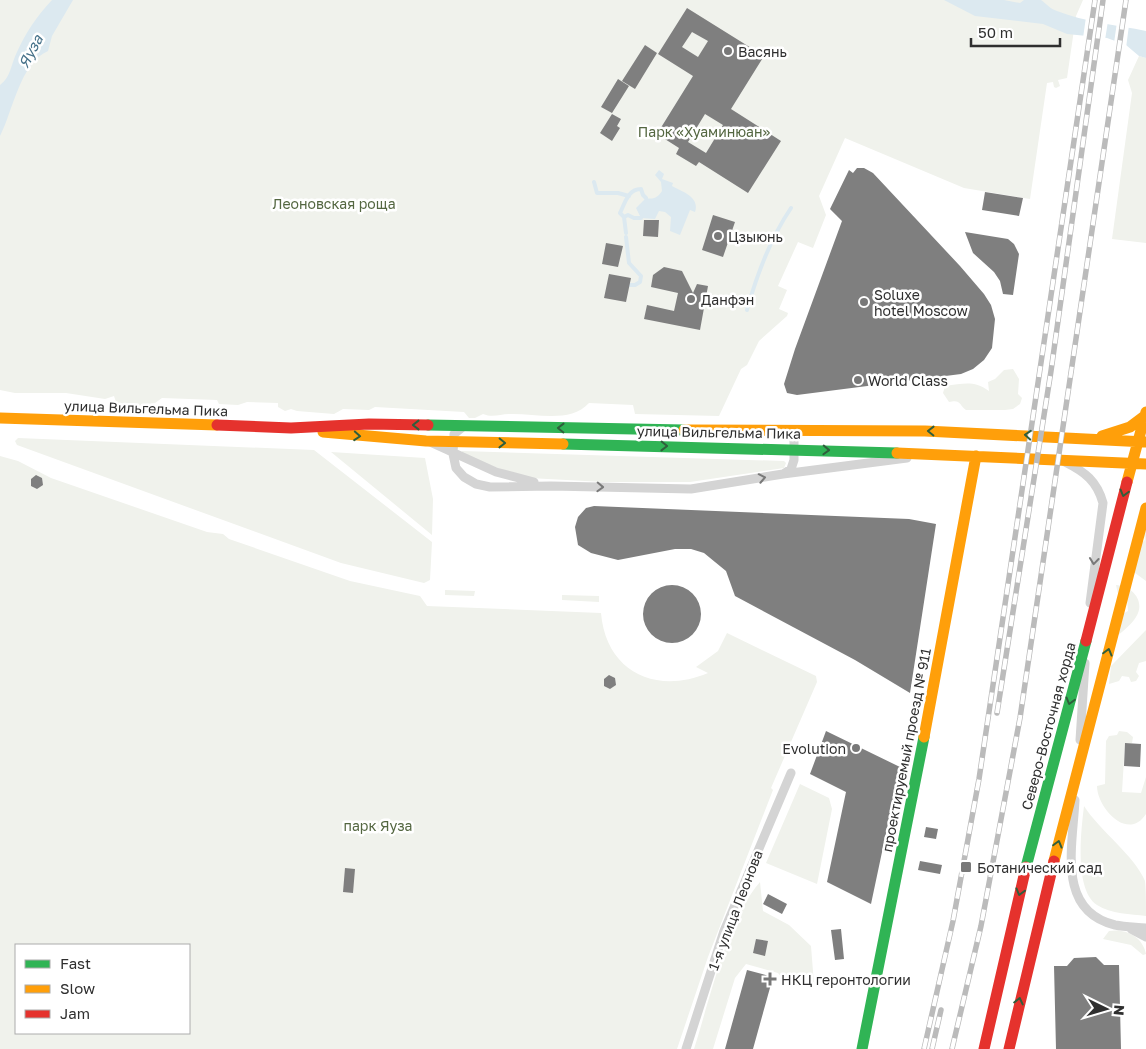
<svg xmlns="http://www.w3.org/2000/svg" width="1146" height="1049" font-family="'Golos Text',sans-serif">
<rect width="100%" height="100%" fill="#fff"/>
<path fill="#f0f2ec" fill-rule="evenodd" d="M0,0H1083L1076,16L1067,78L1058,80L1060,86L1056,88L1054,87L1053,82L1047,83L1030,199L964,188L845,138L819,196L826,215L813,248L798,242L778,286L787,290L779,309L788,313L787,316L759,341L747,365L741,369L719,416L635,414L633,405L589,403C570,424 535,413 509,414C500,414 493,418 483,414L475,418H469L464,412L375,407L369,410L343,409L334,414L297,411L291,409L285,411L278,407V403L247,402L238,405L219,404L217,400L162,398L155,403L130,407L116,402L114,396L105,399L66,393H15L0,390Z
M1139,56L1146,58V243L1112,239L1132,93L1128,80Z
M1013,369L1019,379L1018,394L1022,398L1020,404L1013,409L1005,410H966C959,405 961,399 949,402L943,393L945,386C964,384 973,380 989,391L988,382L995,379L1004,370Z
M18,438L314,450L432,542L430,580L424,583L341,563L17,445L15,441Z
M462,451L784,461L786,463L784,468L690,482H604L529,478L510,473L462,454Z
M331,452L425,458L433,499L432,535Z
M0,456L18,461L51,478L207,532L223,534L229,539L350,581L420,596L427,606L601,613C606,672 656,695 708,673L696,667L718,651L727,633L816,676L817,682L771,788L773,790L708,957L677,1049H0ZM16,945H189V1033H16Z
M1146,527V581L1131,570L1139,545L1145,540L1143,529Z
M1116,585C1132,586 1146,601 1136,617C1131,625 1123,631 1116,637L1121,615L1128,611L1127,598L1118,594Z
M445,590L475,591L474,596L445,595Z
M562,595L599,596V602L562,600Z
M1146,630V661L1139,663L1136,672L1139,676L1136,681L1131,682L1129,677L1122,676L1119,681L1109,684L1111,666Z
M1119,731L1127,732L1133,737L1132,743H1125L1122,792L1141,793L1146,777V814C1128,842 1097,808 1097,786L1105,784L1106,741L1109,736L1117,735Z
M800,784L829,798L832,809L817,884L766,863Z
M1084,806C1100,831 1135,856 1145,881C1146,890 1146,906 1146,916C1131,914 1111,914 1097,905C1074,890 1081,831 1084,806Z
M760,882L763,911L789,925L811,946L814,984L788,985L778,973L746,964L735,978L713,1049H694C709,1002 728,918 760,882Z
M1109,931C1126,928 1143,937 1146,954L1143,955L1131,945L1103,939Z"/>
<path fill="#dce9f0" d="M52,0H73L52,36L48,51C20,63 13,111 0,136V85C11,77 11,64 17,52C26,32 37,16 52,0Z
M944,0H1004L1020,3L1024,0H1041C1047,4 1050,9 1057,11C1085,22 1117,25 1146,31V58L1139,56L1126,45L1107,38L1067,34L1043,24L975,16Z
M659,170L664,174L662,179L673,183L672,186C683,192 700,197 695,212L690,210L680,235L670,231L671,217L665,212L659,211L655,219L641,218L636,208L646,198C654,200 658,197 662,191L661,182L655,175Z"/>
<path fill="#fff" d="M1086,17L1108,21L1105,40L1083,38Z
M1117,22L1129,25L1126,48L1114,43Z"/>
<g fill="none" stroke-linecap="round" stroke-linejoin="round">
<path stroke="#dce9f0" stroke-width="4" d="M594,182L597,193H618L629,196
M624,217L626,233
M641,218H634L628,215L624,217L620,213C625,203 628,189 641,189L643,195L646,198
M626,237L629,263L641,276L640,282L635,285H630
M747,310C757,274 770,239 791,208"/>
</g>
<path fill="#7f7f7f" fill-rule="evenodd" d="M687,8L764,56L731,109L781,141L748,193L699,162L696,166L676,154L679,148L657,134L693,76L658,54ZM692,32L708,41L698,57L682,47ZM705,114L723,125L706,153L688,142Z
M645,45L657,53L635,89L622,81Z
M618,79L629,86L612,113L601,107Z
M612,114L621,119L617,126L620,128L612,141L600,133Z
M857,168H864L873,173L960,266L984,294L991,305L995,319L992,348L984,360L973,369L961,374L797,395L787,393L784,384L795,349L842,221L830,209L849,170L853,173Z
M985,192L1023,198L1019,216L982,210Z
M713,215L735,222L723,257L702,250Z
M644,220H659L658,237L643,236Z
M965,232L1008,239L1014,244L1019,254L1013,295L1003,294L1000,281L994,272L973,253Z
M606,243L623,246L618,267L602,264Z
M664,267L682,271L693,293L697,284L708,286L700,330L644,319L647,305L674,311L678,293L651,287L653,275Z
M609,274L631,278L626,302L604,298Z
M36,475L42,478L43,485L37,489L31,486V479Z
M594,506L909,519L936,524L910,693L855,660L735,596L726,571L704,553L691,549H675L618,560L591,553L578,545L575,527L578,517L586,508Z
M643 614a29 29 0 1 1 58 0a29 29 0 1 1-58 0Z
M609,675L615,678L616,685L610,689L604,686V679Z
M826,731L900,767L871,904L827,882L846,792L810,774Z
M1044,734H1051L1046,756L1042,755Z
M1125,743L1141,744L1140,767L1124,766Z
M926,827L938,829L936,839L924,837Z
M920,861L942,865L940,874L918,870Z
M345,868L355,869L353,893L343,892Z
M768,894L787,904L782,914L763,904Z
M841,929L844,959L835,960L831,930Z
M756,939L768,941L765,956L753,953Z
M1096,957L1104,965H1119L1121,1049H1056L1054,966H1067L1074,958Z
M747,970L773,977L753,1049H725Z"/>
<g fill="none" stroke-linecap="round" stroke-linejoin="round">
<path stroke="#d4d4d4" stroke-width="9" d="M464,426L454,434L453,454L456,468L464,477L476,484L490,487L551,486L691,489L783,474L907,458
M430,442L496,472L534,482
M1065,462C1085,472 1097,481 1103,503L1090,603
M783,474L791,469L794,460V437L787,431
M1080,740L1085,663
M1075,800C1073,845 1056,911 1115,925C1125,927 1136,927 1146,928
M1131,929L1146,937
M686,1049L724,931L791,773"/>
<path stroke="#30b455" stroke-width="11" d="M428,425L684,430
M563,444L897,453
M1026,867L1086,641
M862,1049L924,737"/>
<path stroke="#ff9f0a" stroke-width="11" d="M0,418L217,425
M684,430L925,431L1146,442
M323,432L426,441L563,444
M1102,436L1130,427L1146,415
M897,453L1146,464
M1127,482L1146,412
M924,737L976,456
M1054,861L1146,508"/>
<path stroke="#e5322d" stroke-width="11" d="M217,425L291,428L369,424L428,425
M1086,641L1127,482
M984,1049L1026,867
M1009,1049L1054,861"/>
<g stroke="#bbb" stroke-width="5.5">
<path id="rail" d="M997,713L1051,371L1103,0
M924,1049L953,921L979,779L1095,0
M932,1049L941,1010
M952,1049L981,926L1020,718L1126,0"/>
</g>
<use href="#rail" stroke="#fff" stroke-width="4" stroke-dasharray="11" stroke-linecap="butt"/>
</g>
<defs><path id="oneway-chevron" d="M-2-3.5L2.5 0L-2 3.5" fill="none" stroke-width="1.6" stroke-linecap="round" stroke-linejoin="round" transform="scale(1.25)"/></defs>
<g stroke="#2f5e3c">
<use href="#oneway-chevron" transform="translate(416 425) rotate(-180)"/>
<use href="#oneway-chevron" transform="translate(561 428) rotate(-179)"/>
<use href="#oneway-chevron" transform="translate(931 431) rotate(-179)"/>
<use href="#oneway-chevron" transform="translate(1028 435) rotate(-176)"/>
<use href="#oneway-chevron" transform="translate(357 436) rotate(4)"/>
<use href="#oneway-chevron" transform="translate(502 443) rotate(1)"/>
<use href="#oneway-chevron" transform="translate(664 446) rotate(1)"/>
<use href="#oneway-chevron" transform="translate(826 450) rotate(2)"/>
<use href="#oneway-chevron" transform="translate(1124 493) rotate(105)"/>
<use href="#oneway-chevron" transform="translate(1108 652) rotate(-75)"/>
<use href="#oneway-chevron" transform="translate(1070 701) rotate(105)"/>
<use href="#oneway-chevron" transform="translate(1058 844) rotate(-75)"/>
<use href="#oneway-chevron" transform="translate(1020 892) rotate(105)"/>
<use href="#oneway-chevron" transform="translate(1019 1001) rotate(-77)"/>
</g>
<g stroke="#797979">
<use href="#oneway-chevron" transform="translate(762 478) rotate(-11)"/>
<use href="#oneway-chevron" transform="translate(600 487) rotate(2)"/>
<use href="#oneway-chevron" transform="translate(1094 561) rotate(96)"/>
</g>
<g fill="#787878" stroke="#fff" stroke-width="2">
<circle cx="728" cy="51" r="5"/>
<circle cx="718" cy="236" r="5"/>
<circle cx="691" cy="299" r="5"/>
<circle cx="864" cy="302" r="5"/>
<circle cx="858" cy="380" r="5"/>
<circle cx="856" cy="748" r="5"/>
<rect x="960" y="861" width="12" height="12" rx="2.5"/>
<path d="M767.5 971.5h5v5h5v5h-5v5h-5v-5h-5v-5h5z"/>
</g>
<g text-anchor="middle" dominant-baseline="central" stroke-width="5" stroke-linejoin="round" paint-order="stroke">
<g font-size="14" fill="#2f2f2f" stroke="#fff" text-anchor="start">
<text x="738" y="51">Васянь</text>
<text x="728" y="236">Цзыюнь</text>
<text x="874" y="294">Soluxe<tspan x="874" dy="16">hotel Moscow</tspan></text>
<text x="701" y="299">Данфэн</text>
<text x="868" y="380">World Class</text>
<text x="846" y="748" text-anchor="end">Evolution</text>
<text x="977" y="867">Ботанический сад</text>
<text x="781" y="979">НКЦ геронтологии</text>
</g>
<g font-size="14" fill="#546741" stroke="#fff">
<text x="704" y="131">Парк «Хуаминюан»</text>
<text x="334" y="203">Леоновская роща</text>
<text x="378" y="825">парк Яуза</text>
</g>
<g font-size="14" fill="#2f2f2f" stroke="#fff">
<text transform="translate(146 408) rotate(2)">улица Вильгельма Пика</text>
<text transform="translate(719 432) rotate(1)">улица Вильгельма Пика</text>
<text transform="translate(1048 726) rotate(-75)">Северо-Восточная хорда</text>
<text transform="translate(906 750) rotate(-79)">проектируемый проезд № 911</text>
<text transform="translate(735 910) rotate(-69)">1-я улица Леонова</text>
</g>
<g font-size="15" font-style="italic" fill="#467189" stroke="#fff">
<text transform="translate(30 51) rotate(-62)">Яуза</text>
</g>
</g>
<rect x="15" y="944" width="175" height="90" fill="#ffffff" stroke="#acacac"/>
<rect x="25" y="960" width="25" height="8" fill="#30b455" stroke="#acacac"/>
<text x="60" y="969" font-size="15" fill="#2f2f2f">Fast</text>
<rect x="25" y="985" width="25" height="8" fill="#ff9f0a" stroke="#acacac"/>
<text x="60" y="994" font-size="15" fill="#2f2f2f">Slow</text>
<rect x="25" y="1010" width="25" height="8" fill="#e5322d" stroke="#acacac"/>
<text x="60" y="1019" font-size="15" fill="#2f2f2f">Jam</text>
<g transform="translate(1106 1009) rotate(95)" stroke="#ffffff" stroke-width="4" paint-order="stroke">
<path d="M0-4L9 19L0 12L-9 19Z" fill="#2f2f2f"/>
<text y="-8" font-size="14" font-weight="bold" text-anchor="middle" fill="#2f2f2f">N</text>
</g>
<path d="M971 38v8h89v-8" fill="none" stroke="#2f2f2f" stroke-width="2.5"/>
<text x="978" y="38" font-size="15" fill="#2f2f2f" stroke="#ffffff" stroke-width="4" paint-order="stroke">50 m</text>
</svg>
